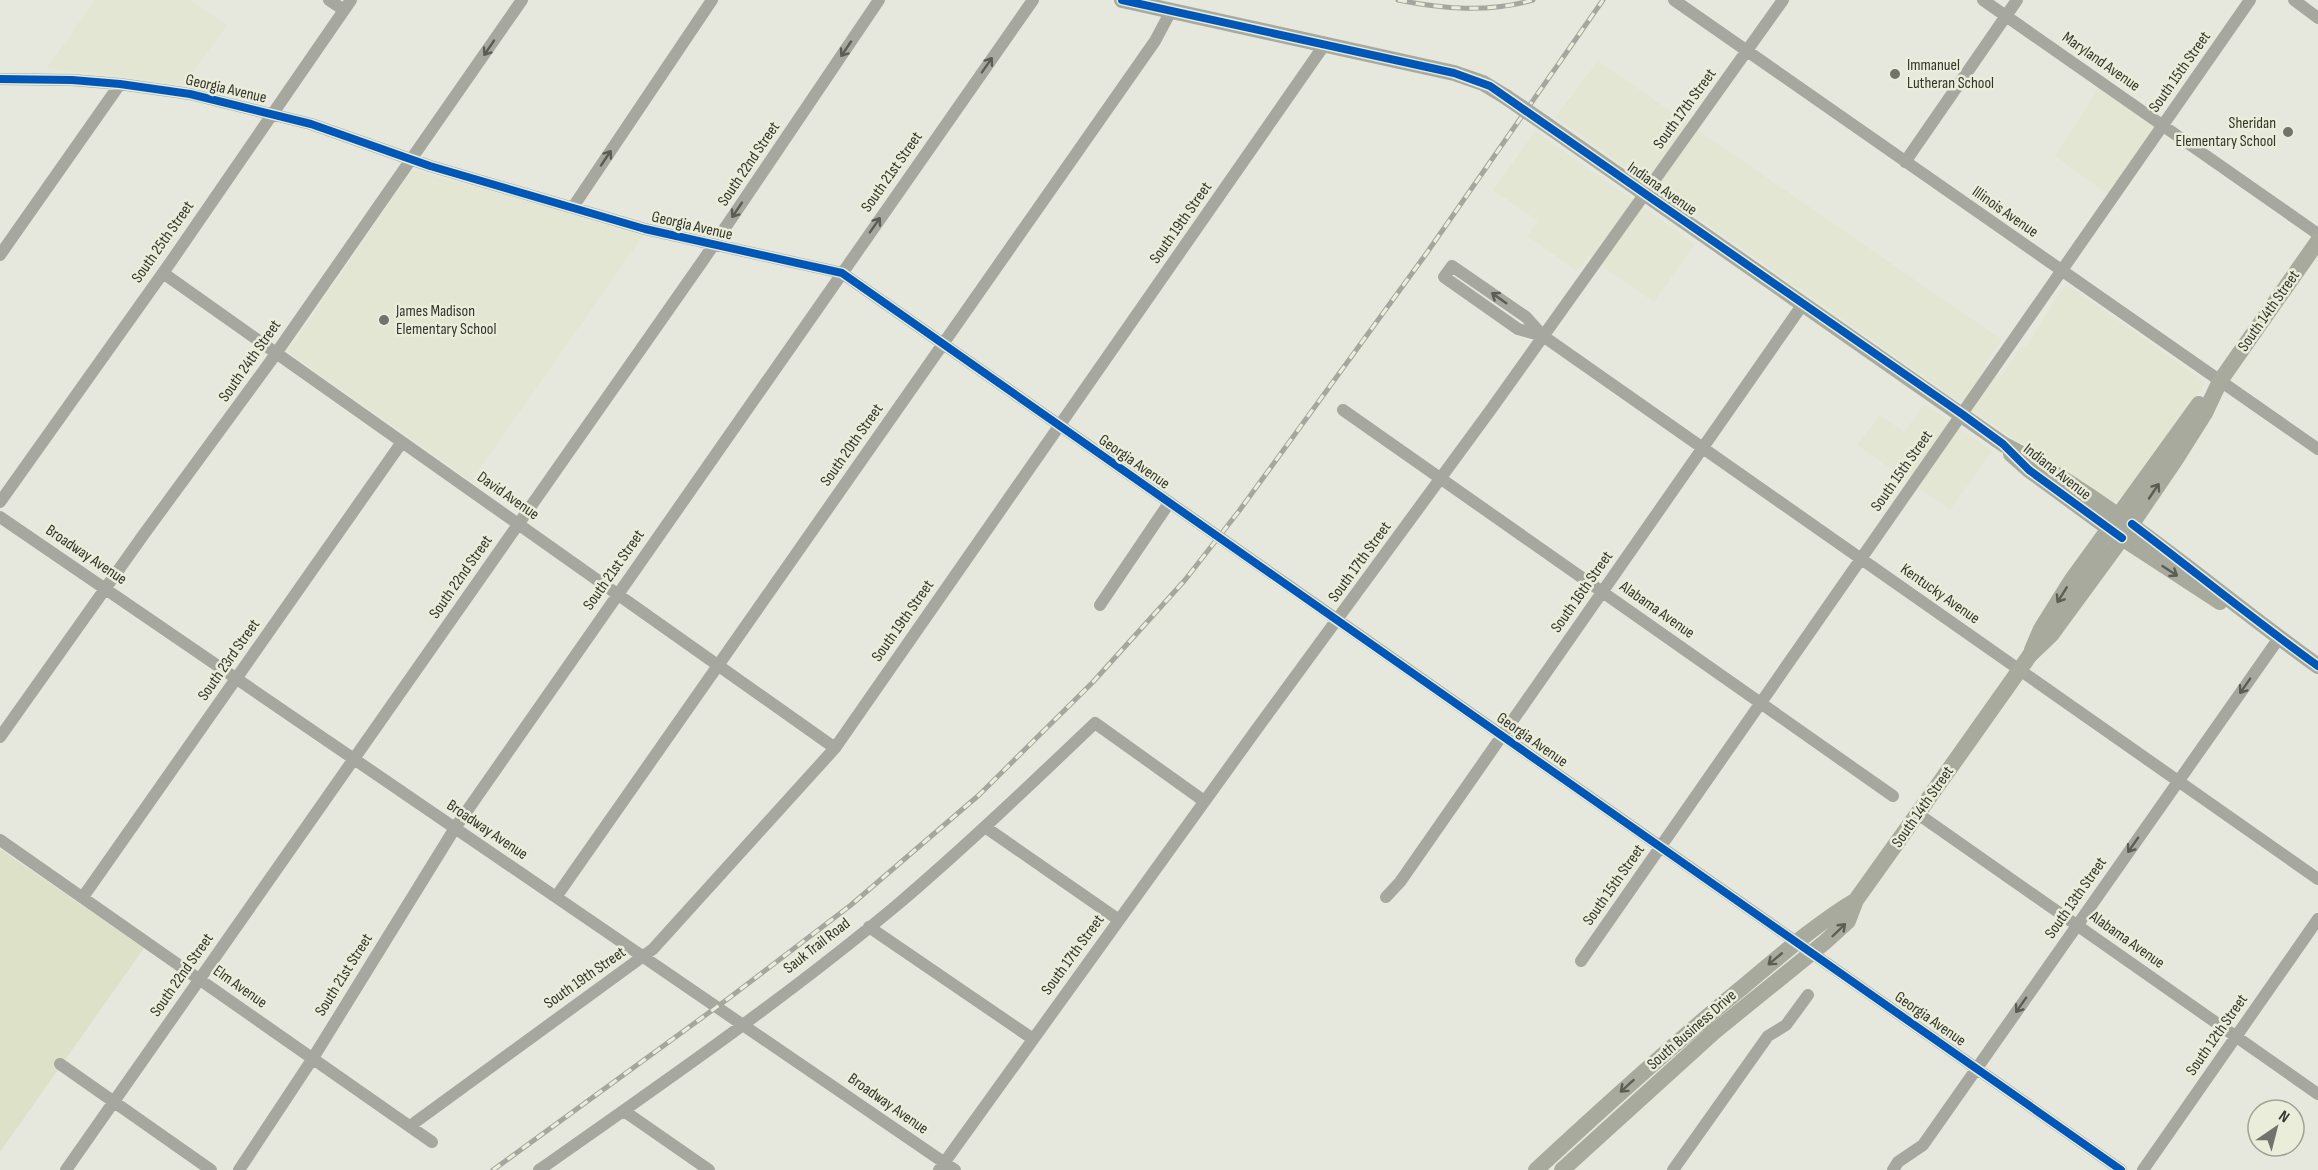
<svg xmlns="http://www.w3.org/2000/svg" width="2318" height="1170" font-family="'Sofia Sans Condensed',sans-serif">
<rect width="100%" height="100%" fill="#e6e8de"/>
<path fill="#e2e6d2" d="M95,0H190L227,25L184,85L95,73L46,69Z
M1598,61L2002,340L1984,365L2001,376L2020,349L2027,345L2063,288L2069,286L2201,379L2204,385L2202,389L2125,493L2114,502L2105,501L2066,471L2023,446L1555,117Z
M2102,83L2163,126L2113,198L2055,156Z
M1535,131L1695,244L1654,302L1588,256L1577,271L1527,236L1538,221L1493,190Z
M414,170L557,210L643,236L471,481L291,354L289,350L409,174Z
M1925,404L1992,451L1950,510L1857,445L1880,415L1904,432Z"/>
<path fill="#dce1c7" d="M0,849L144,948L0,1152Z"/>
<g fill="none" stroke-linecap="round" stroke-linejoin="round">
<path stroke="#a6a89f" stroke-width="12" d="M329,0L344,10
M1674,0L2318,449
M1983,0L2318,234
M2294,0L2318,18
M0,79L72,80L120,84L190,94L311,124L430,166L645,229L842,273L1196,521
M1905,162L2017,0
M573,207L712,0
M0,255L120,84
M163,273L835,748
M1543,336L1518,329L1444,277L1452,266L1526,317L1543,336L2318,879
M1343,410L1893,796
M0,502L170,263L351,0
M0,517L955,1170
M1289,586L2121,1170
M1100,605L1169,503
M0,737L144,534L270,362L522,0
M1918,814L2318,1094
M985,827L1119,920
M0,840L432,1142
M83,897L402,442
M556,897L1155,41L1171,11
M1386,897L1400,882L1803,304
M869,927L1033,1039
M1581,961L2250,0
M60,1064L211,1170
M624,1111L709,1170
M410,1126L653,949L835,748L1325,44
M66,1170L704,259L879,0
M239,1170L313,1058L455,828L1033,0
M539,1170C660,1085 783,1000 897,905C965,847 1030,785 1095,723L1204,801
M939,1170L1256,730L1492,408L1783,0
M1673,1170L1768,1036L1786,1025L1808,995
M1893,1170L1898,1162L1923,1145L2279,638
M2143,1170L2318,919"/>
<path stroke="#a8aa9e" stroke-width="16" d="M1122,0L1454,73L1483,83L1506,97
M1544,123L2003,444C2118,504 2213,591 2318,666
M2011,454L2029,470L2122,538L2220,602
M2032,650L2041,629L2071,581L2199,404
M2030,655L2051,635L2125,534L2176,459L2205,413L2220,381L2318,241
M1536,1170C1604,1107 1672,1045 1744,986C1780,956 1816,924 1856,900
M1562,1170L1714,1032L1825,942L1848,921L1856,900L1926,802"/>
<g stroke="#a5a79e" stroke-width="5">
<path id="rail" d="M1398,0C1443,9 1488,13 1533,0
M493,1170L729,998L851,905L979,795L1093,682L1185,580L1239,511L1426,254L1603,0"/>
</g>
<use href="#rail" stroke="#e9edd9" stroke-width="3" stroke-dasharray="9" stroke-linecap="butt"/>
<path stroke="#a6a89f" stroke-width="12" d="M1196,521L1289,586"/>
<path stroke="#a8aa9e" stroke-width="16" d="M1506,97L1544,123
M1926,802L2030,655"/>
<g stroke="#e9edd9" stroke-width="11">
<path id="cycleway" d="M1122,0L1454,73L1490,86L1962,414L2003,444L2029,470L2122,538
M0,79L72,80L120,84L190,94L311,124L430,166L645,229L842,273L2121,1170
M2132,524C2194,571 2254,620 2318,666"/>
</g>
<use href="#cycleway" stroke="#0057b8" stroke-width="8"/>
</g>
<defs><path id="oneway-shaft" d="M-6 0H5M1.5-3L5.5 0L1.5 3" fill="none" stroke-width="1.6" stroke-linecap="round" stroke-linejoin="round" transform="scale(1.5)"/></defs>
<g stroke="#5b5d54">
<use href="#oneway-shaft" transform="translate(489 48) rotate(124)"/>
<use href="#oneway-shaft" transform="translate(846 49) rotate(124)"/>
<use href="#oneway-shaft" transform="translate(987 65) rotate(-55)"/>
<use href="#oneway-shaft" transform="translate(606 158) rotate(-56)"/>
<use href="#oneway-shaft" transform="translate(737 210) rotate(124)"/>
<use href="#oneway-shaft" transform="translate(875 225) rotate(-55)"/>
<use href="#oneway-shaft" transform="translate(1499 298) rotate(-145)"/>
<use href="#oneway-shaft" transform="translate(2245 686) rotate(125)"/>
<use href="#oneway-shaft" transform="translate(2133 845) rotate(125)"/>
<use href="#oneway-shaft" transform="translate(2021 1005) rotate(125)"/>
</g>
<g stroke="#5c5d54">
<use href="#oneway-shaft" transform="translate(2154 491) rotate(-56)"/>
<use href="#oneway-shaft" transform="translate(2170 571) rotate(33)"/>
<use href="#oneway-shaft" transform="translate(2062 595) rotate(122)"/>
<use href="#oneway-shaft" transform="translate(1839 930) rotate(-44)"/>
<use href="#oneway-shaft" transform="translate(1775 959) rotate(140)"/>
<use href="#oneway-shaft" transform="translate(1627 1086) rotate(138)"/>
</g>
<g fill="#72736a" stroke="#e9edd9" stroke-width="2">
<circle cx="1895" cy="74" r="6"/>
<circle cx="2288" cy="132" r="6"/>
<circle cx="384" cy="320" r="6"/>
</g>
<g text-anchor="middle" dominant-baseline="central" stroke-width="5" stroke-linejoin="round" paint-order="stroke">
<g font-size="16" fill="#33342c" stroke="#e9edd9">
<text transform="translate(2101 62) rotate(35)">Maryland Avenue</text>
<text transform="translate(2180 72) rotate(-55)">South 15th Street</text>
<text transform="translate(226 89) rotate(13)">Georgia Avenue</text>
<text transform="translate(1685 109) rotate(-54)">South 17th Street</text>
<text transform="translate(749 164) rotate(-56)">South 22nd Street</text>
<text transform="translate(892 172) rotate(-55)">South 21st Street</text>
<text transform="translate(1662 189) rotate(35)">Indiana Avenue</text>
<text transform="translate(2005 212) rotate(35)">Illinois Avenue</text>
<text transform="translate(1181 223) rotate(-55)">South 19th Street</text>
<text transform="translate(692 226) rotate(13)">Georgia Avenue</text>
<text transform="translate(163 242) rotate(-55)">South 25th Street</text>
<text transform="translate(2269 311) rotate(-55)">South 14th Street</text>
<text transform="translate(250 361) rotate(-55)">South 24th Street</text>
<text transform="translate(852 445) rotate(-55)">South 20th Street</text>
<text transform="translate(1134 462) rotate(35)">Georgia Avenue</text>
<text transform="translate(1902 471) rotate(-55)">South 15th Street</text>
<text transform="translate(2057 472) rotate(38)">Indiana Avenue</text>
<text transform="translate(508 496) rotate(35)">David Avenue</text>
<text transform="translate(86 555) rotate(34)">Broadway Avenue</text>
<text transform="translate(1360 562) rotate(-54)">South 17th Street</text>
<text transform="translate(614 570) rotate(-55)">South 21st Street</text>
<text transform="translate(461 577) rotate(-55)">South 22nd Street</text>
<text transform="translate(1582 592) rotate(-55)">South 16th Street</text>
<text transform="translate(1940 594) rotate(35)">Kentucky Avenue</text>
<text transform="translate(1657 610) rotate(35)">Alabama Avenue</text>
<text transform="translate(903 621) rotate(-55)">South 19th Street</text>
<text transform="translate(229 660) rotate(-55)">South 23rd Street</text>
<text transform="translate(1532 740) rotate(35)">Georgia Avenue</text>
<text transform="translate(1923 807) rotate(-55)">South 14th Street</text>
<text transform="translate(487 830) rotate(34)">Broadway Avenue</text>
<text transform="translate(1614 885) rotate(-55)">South 15th Street</text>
<text transform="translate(2076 898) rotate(-55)">South 13th Street</text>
<text transform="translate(2127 940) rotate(35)">Alabama Avenue</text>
<text transform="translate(817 946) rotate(-38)">Sauk Trail Road</text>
<text transform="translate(1073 955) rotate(-54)">South 17th Street</text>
<text transform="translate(182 975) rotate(-55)">South 22nd Street</text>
<text transform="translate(344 975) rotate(-58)">South 21st Street</text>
<text transform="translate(585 978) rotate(-35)">South 19th Street</text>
<text transform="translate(240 987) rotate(35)">Elm Avenue</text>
<text transform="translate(1930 1019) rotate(35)">Georgia Avenue</text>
<text transform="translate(1692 1030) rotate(-41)">South Business Drive</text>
<text transform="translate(2217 1035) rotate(-55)">South 12th Street</text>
<text transform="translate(888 1104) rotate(35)">Broadway Avenue</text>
</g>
<g font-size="16" fill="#33342c" stroke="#e9edd9" text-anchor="start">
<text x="1907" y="65">Immanuel<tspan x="1907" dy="18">Lutheran School</tspan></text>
<text x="2276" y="123" text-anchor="end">Sheridan<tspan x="2276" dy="18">Elementary School</tspan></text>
<text x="396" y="311">James Madison<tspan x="396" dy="18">Elementary School</tspan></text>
</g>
</g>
<g transform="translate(2276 1128) rotate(35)"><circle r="28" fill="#e9edd9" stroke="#a0a394" stroke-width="1.5"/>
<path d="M0-4.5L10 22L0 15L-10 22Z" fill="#72736a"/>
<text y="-9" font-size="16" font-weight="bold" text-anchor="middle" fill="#33342c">N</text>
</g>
</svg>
